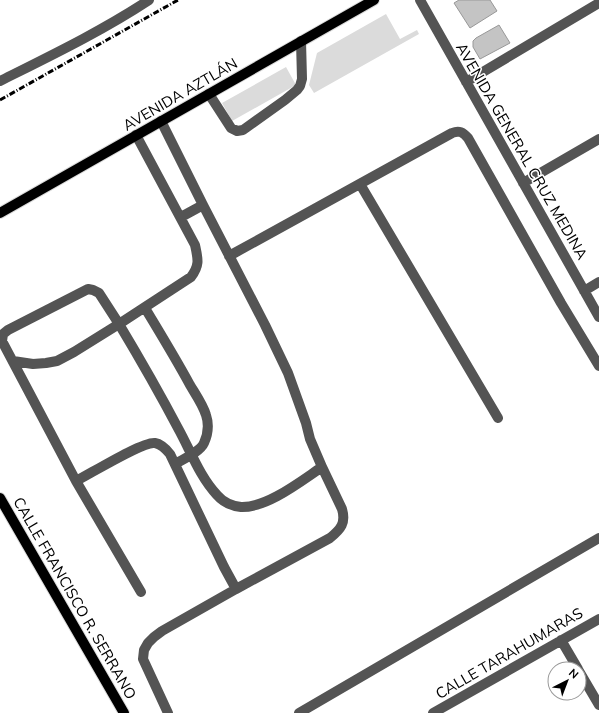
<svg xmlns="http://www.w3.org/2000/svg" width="599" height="713" font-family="Mulish,sans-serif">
<rect width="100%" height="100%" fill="#fff"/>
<path fill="#dbdbdb" d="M386,14L400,39L417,30L419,34L314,93L309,85L317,53Z
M286,67L296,85L232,121L222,103Z"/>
<path fill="#c4c4c4" stroke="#989898" d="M459,0H490L497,11L470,28L454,3Z
M499,25L510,43L480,59L473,47V41L476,38Z"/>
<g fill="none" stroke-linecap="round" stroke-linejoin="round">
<g stroke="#dbdbdb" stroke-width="12">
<path id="major" d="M0,213L374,0
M0,498L124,713"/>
</g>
<path stroke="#545454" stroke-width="10" d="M420,0L599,317
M0,81C50,56 102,31 149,0
M466,82L599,3
M209,94L231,128L237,131L243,130L285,100L297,90L300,86L302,79L301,41
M136,135L195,245C198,259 200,265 191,277L119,324C140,359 160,394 179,430C191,452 200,477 217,495C223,502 232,506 241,507C267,508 301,481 322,467L310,439L306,423L288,373L265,325L203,205L161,121
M523,183L599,139
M360,184L498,418
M181,217L203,205
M229,256L452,133C459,130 463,132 468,138L561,303L599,366
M584,291L599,282
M145,308C160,333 176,359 190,385C196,395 203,405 206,415C209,424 208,434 204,443C200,452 183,459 175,464
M13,361L33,364L46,363L57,361L74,352L119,324L99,293L93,290L88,289L8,330L3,334L2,341L76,481L141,592
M76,481C90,474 143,441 155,443C161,444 166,449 170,454L224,567L236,589L162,631L154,637L148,643L144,650L143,659L168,713
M236,589L330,538C341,529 346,523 342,509L322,467
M561,640L578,669
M579,671L599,705
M299,713L599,538
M433,713L599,619"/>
<use href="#major" stroke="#000" stroke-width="10"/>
<path stroke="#000" stroke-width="3" stroke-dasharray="6 2 1 2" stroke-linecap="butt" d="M0,100L178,0"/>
</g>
<g text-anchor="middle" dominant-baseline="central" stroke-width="3" stroke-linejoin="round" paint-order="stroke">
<g font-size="15" fill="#000" stroke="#fff">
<text transform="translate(180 94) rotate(-30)">AVENIDA AZTLÁN</text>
<text transform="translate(522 151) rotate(60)">AVENIDA GENERAL CRUZ MEDINA</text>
<text transform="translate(75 598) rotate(60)">CALLE FRANCISCO R. SERRANO</text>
<text transform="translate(509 653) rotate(-30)">CALLE TARAHUMARAS</text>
</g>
</g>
<g transform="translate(567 681) rotate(42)"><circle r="19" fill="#ffffff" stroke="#999999"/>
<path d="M0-3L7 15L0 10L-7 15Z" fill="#000000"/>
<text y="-6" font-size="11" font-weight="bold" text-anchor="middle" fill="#000000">N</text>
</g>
</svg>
